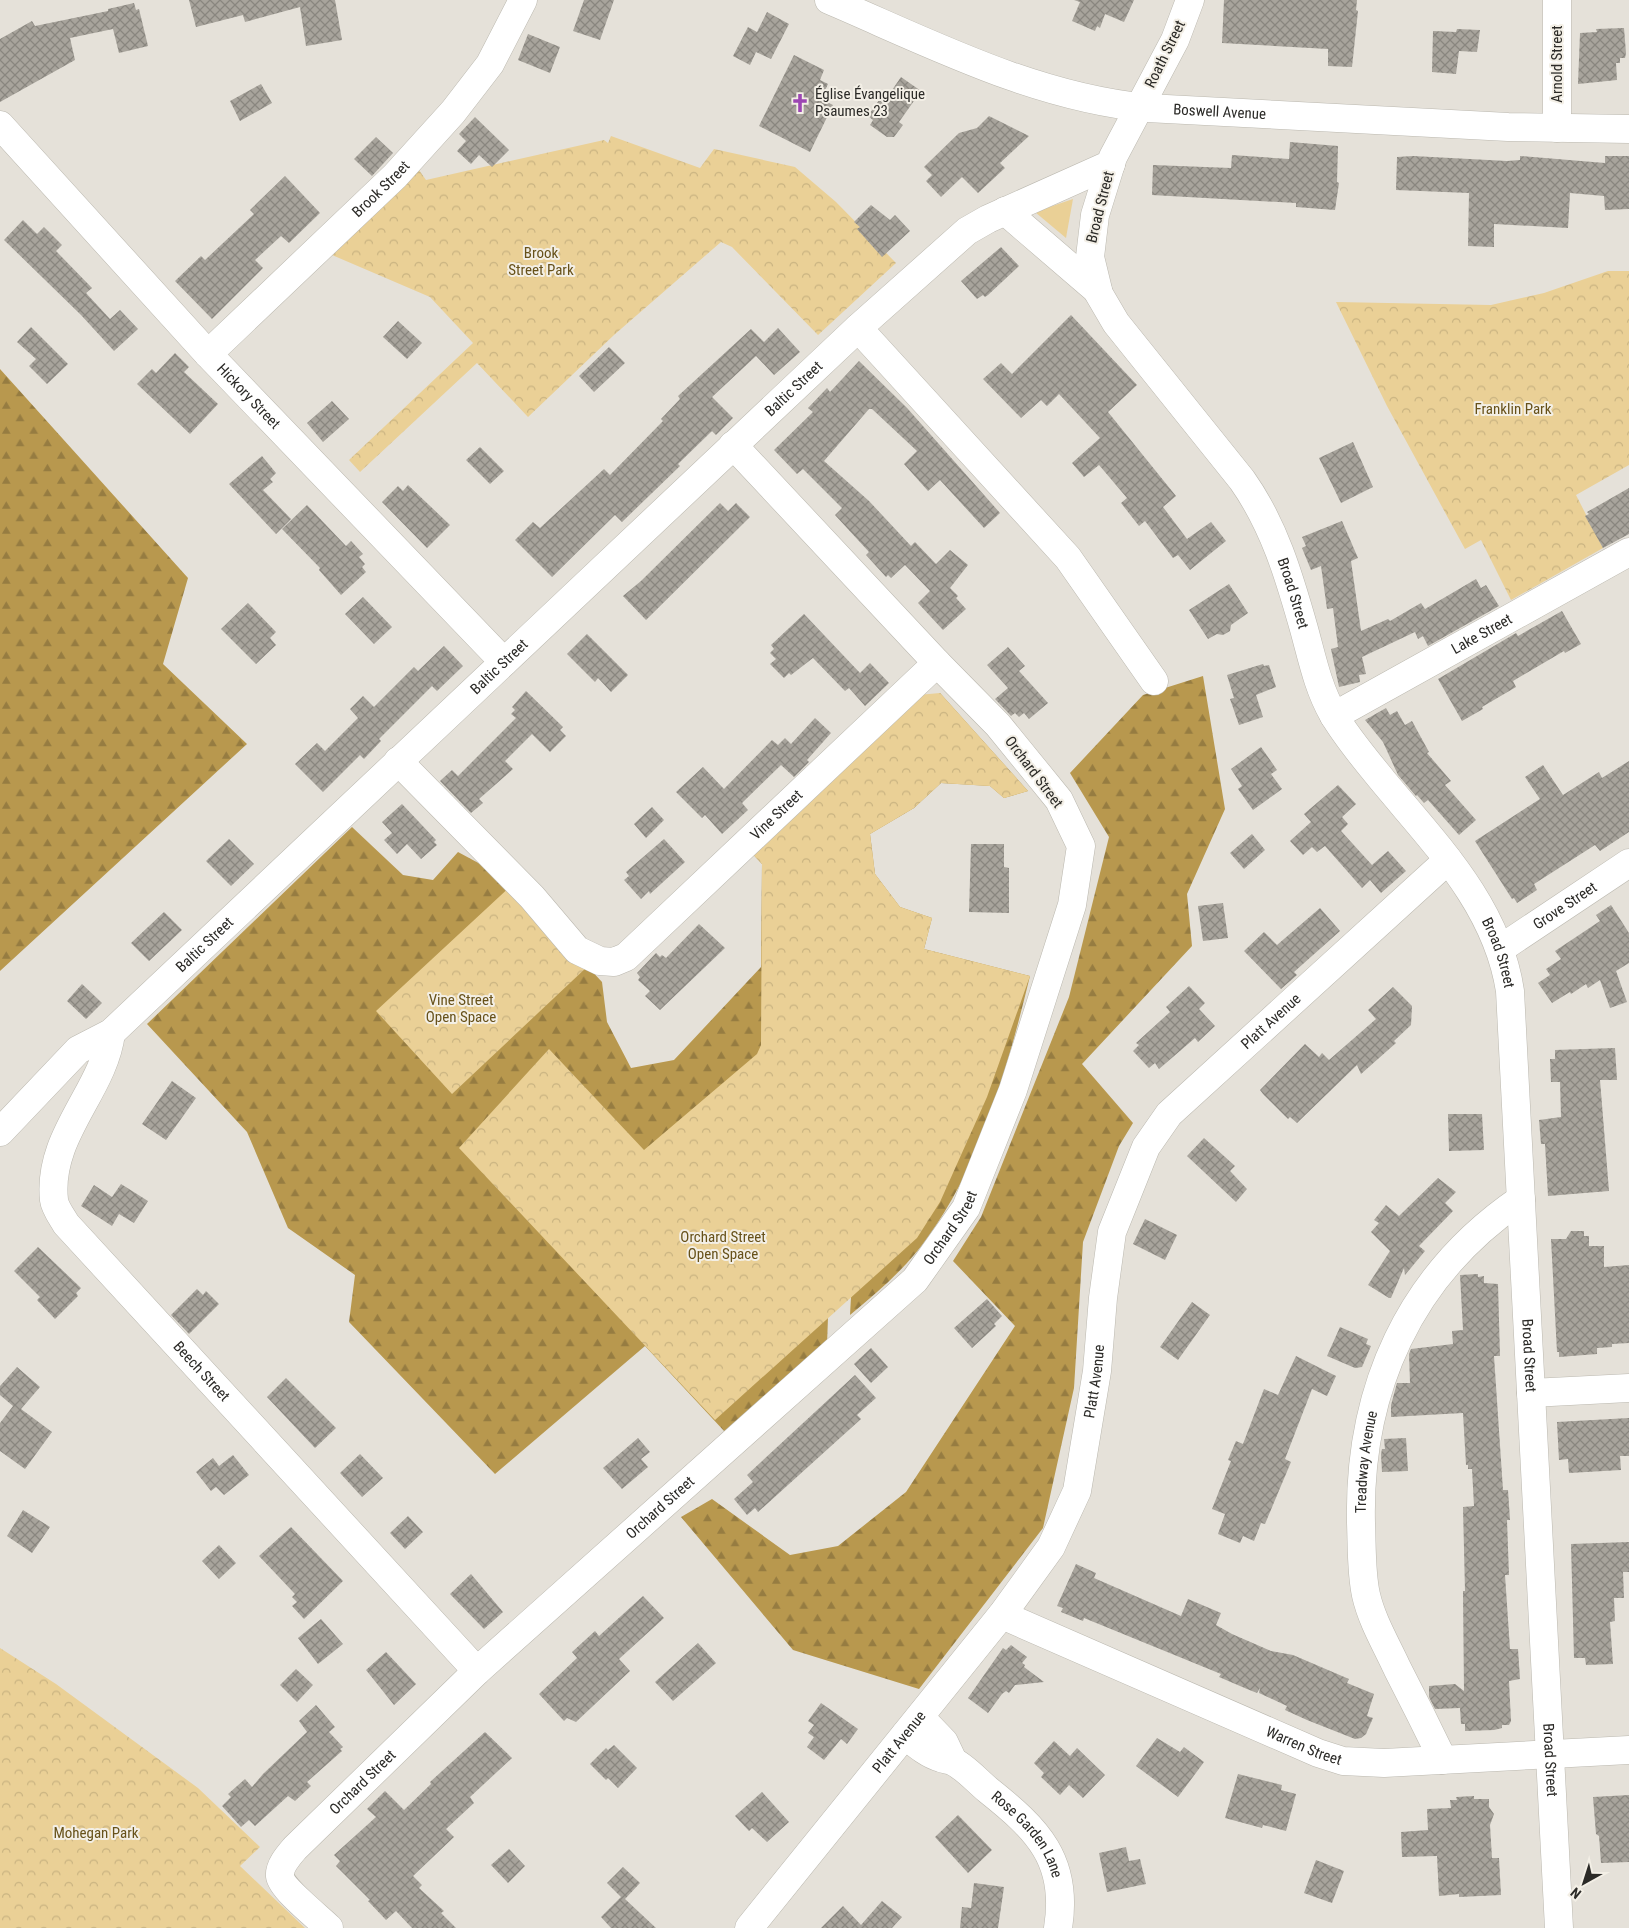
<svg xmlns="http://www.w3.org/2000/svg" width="1629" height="1928" font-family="'Roboto Condensed',sans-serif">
<defs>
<pattern id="forest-firs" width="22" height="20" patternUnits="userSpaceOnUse" patternTransform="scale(1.25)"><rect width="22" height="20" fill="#b8984e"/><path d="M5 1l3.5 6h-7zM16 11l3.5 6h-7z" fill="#967c41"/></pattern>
<pattern id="park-crowns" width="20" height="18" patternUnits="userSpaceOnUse" patternTransform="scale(1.25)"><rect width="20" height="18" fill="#ead096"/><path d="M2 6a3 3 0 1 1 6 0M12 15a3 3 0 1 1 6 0" fill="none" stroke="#c9b381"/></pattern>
<pattern id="building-cross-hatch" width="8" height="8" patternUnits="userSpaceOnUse" patternTransform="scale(1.25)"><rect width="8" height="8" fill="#a8a49c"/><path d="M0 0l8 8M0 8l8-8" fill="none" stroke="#89867f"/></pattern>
</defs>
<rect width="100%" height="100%" fill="#e5e1d9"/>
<path fill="#ead096" d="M1073,199L1066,238L1035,212Z"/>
<path fill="url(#forest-firs)" d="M0,369L188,578L163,664L247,744L0,971Z
M1203,676L1225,809L1187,894L1192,946L1082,1064L1133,1123L1119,1146L1083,1242L1074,1388L1043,1528L919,1689L793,1650L681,1517L712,1499L790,1555L838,1546L906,1492L1015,1326L953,1261L981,1217L1069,997L1109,837L1070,773L1143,695Z
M940,693L1028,791L1004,798L990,786L941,783L914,808L870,834L875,874L900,907L932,918L924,949L1030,976C1008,1065 983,1161 928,1237C907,1267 878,1292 850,1315L851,1297L857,1276L828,1317L827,1345L725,1432L645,1346L495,1474L349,1322L355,1275L288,1228L247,1132L147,1024L352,827L403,875L433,880L458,852L512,881V885L602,982L607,1022L631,1068L674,1060L761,967L762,864L748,849Z"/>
<path fill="url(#park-crowns)" d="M611,136L700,168L714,149L795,167L836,202L896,263L818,335L732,247L721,242L614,335L528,417L477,363L360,472L349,460L473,343L430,297L332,255L419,170L426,180L604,140L608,143Z
M1608,271H1629V465L1576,495L1603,548L1511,600L1481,540L1465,549L1387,406L1336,302L1491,305L1544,293Z
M940,693L1028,791L1004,798L990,786L941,783L914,808L870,834L875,874L900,907L932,918L924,949L1030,976L987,1097L940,1202L917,1238L715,1420L459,1148L549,1049L644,1150L757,1054L761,1045L762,864L748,849L918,695Z
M512,885L588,966L452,1094L376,1011Z
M0,1648L56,1684L198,1788L260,1847L240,1866L305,1928H0Z"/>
<path fill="url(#building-cross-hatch)" d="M189,0H335L342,40L306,46L300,7L245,22L243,15L196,27Z
M584,0H614L600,40L573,31Z
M1074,0H1134L1124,22L1105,14L1100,28L1097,26L1095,31L1072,21L1080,2Z
M1224,0H1357L1356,10L1358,11L1352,67L1328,66V49L1222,43Z
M134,3L136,10L139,9L148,46L119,53L113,29L70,38L75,60L0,102V39L32,21L35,26L108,11V9Z
M767,12L789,24L771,59L756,52L750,65L733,56L748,27L757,32Z
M1624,28L1626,53L1625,58H1620V63H1616L1617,80L1578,84L1580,33L1597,32L1596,29Z
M1457,29L1480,30L1477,52L1459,51L1456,74L1432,72L1433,31L1456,32Z
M528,34L560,47L550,73L518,60Z
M794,55L824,70L820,80L828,84L821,99L833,105L810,152L759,126Z
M901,77L921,91L899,122L903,125L894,137H887L870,125L873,120L868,116L884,93L888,96Z
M261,84L272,103L240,121L230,101Z
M989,116L1029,136L1000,163L1005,168L978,193L962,177L941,197L926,181L932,175L924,167L959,133L977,128Z
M475,117L509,150L492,167L479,155L471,164L457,151L466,141L459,134Z
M376,137L393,153L372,176L354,159Z
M1290,142L1338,146L1337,182L1339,183L1335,210L1296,207V203L1152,195L1153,165L1231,168L1232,155L1289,159Z
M1413,156L1507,161L1520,160V156L1605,163V156H1629V209L1605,210L1604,196L1570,193L1568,228L1494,224V247L1468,246L1469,193L1396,190L1397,157Z
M285,176L320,213L289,243L281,236L255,260L263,268L212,319L175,281L201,256L205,260L254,214L250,210Z
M871,205L890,220L895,215L910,231L882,257L857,229L860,227L854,222Z
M23,220L37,234L44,227L62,245L56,251L92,288L86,293L110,319L120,310L138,329L114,351L81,315L4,240Z
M1001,247L1019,266L988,295L985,297L983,295L977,299L961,281Z
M1071,315L1137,385L1108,412L1176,496L1163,507L1187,539L1211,522L1226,541L1190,570L1178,555L1173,558L1145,521L1139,526L1121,503L1127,498L1099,465L1084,477L1072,463L1100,438L1059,394L1047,406L1041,400L1021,418L983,379L1001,363L1012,374Z
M398,321L422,343L407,359L383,337Z
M31,327L68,364L47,384L29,366L36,359L17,342Z
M778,328L800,352L774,375L756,356L712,397L733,418L716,435L712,431L678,464L680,466L622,522L615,515L552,577L515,540L533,522L540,528L604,469L610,475L663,421L661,419L680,399L678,396L751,329L764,342Z
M609,347L625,363L594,392L579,376Z
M175,353L189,367L184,372L218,404L190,434L137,384L152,369L156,373Z
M859,361L907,408L1000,513L984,528L940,480L928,491L904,464L917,451L872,409H869L824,461L869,501L911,546L915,542L936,564L950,550L968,565L950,588L958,596L956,598L966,609L943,630L918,603L930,591L905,565L891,578L888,575L886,577L866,555L869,552L835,515L842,508L803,469L797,474L774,450L813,412L808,408L827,388L830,392Z
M332,401L349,419L323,442L307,423Z
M1353,442L1373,487L1341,503L1319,458Z
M480,447L504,471L490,484L466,460Z
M262,456L276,473L270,479L273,482L263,490L291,519L276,534L229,484Z
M408,485L450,525L427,548L382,502L398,486L403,491Z
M1629,488V534L1603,548L1585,516L1589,514L1587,512Z
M720,503L728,511L736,503L750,517L646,620L623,596L641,581Z
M307,505L346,546L351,541L363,554L359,557L365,564L362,567L366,572L341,595L319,570L320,568L282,529Z
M1342,521L1358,558L1351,561L1361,631L1388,619L1390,621L1421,603L1425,609L1476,579L1481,588L1486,585L1499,606L1428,646L1423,636L1418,639L1415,632L1362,657L1366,674L1359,675L1360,682L1339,687L1331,649L1338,647L1333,608L1327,609L1321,566L1311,570L1302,548L1306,546L1302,537Z
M1229,584L1248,613L1231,625L1230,631L1223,635L1217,634L1208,639L1189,610Z
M363,597L392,627L374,644L345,614Z
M248,603L276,632L270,638L276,645L256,664L221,629Z
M1562,611L1581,644L1565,653L1564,651L1513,681L1516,687L1482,707L1483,709L1462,721L1438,679L1516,633L1518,636Z
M804,614L860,673L870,663L889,683L865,706L849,688L845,691L813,658L791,675L789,673L784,678L770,664L776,659L770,653L774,649L771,645Z
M587,634L628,675L611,692L598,678L595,682L567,654Z
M444,646L463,666L437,691L432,686L379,739L381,741L364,759L360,755L323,792L295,764L317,743L325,751L358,718L350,709L363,696L374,707L414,667L418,671Z
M1008,647L1025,666L1019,671L1048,703L1029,719L1024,713L1019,717L1015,713L1011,716L995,699L1008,688L987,665Z
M1263,664L1264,666L1269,665L1276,687L1256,695L1263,717L1239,725L1230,699L1234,698L1227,675Z
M526,691L563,727L560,730L566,736L550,752L532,734L505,761L513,769L479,799L483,803L471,813L440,781L452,770L458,776L516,718L511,714L515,710L512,707Z
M1386,708L1390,715L1397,711L1405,725L1412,721L1429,752L1427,753L1451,781L1445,785L1476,820L1459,835L1428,800L1424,803L1417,795L1416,796L1398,775L1383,742L1365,720Z
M815,718L831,733L807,760L809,762L794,777L781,765L742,803L748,810L722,834L705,815L702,818L676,792L703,767L724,789L772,740L778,745L785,738L791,744Z
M1261,747L1277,770L1271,774L1282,789L1253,810L1238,789L1242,786L1231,769Z
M1629,761V832L1600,851L1595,845L1534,884L1537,890L1517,903L1514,898L1512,899L1475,841L1540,799L1525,777L1543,765L1563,795L1599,772L1602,778Z
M1338,785L1356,804L1342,817L1348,824L1341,831L1372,865L1388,851L1406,871L1381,893L1370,880L1362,888L1325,846L1317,852L1312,847L1303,855L1290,841L1311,822L1304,814Z
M402,804L436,840L434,842L437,845L421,859L407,844L397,854L384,840L392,833L382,822Z
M652,807L664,820L646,838L634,824Z
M1252,834L1265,850L1244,869L1230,853Z
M229,839L254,864L231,886L206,861Z
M664,839L685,862L650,894L649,891L641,899L624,880L629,876L626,872Z
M971,844H1004V867L1009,868V913L969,912Z
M1223,903L1228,938L1203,941L1198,906Z
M1611,905L1629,933V963L1616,971L1627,1002L1610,1008L1600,980L1588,988L1586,984L1571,994L1570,992L1552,1003L1538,983L1550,975L1546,969L1561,959L1555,951L1600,921L1596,915Z
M1320,908L1340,931L1294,972L1297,975L1281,989L1244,951L1264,932L1277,945Z
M164,912L182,930L149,961L131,943Z
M699,924L725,948L660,1010L645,996L650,991L638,980L640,977L637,973L656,953L660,957L662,955L666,958Z
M82,984L102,1003L86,1019L67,1001Z
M1189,986L1205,1003L1199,1009L1215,1026L1198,1042L1195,1038L1159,1069L1155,1063L1149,1068L1133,1051L1139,1045L1136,1043L1170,1012L1166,1007Z
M1393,987L1412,1006L1411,1025L1394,1041L1396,1043L1361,1074L1357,1065L1297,1123L1290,1117L1288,1119L1263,1094L1260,1090L1305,1044L1319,1057L1322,1053L1329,1060L1376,1019L1368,1010Z
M1615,1048L1617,1080H1600L1609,1191L1548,1196L1545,1144H1541L1539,1120L1561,1117L1560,1082H1551L1550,1059H1555V1050Z
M172,1081L196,1098L166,1140L142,1124Z
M1448,1114H1482L1484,1150L1449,1151Z
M1204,1138L1235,1166L1230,1171L1247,1189L1236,1202L1187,1156Z
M1438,1178L1456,1192L1445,1203L1453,1211L1419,1246L1425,1251L1405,1275L1404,1268L1391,1298H1389L1368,1285L1390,1251L1371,1232L1379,1223L1374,1220L1386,1205L1399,1216Z
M121,1184L148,1201L134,1223L119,1214L112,1226L81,1206L94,1185L112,1197Z
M1145,1219L1177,1235L1165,1260L1133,1244Z
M1571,1231H1584V1236H1589V1246H1604V1267L1629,1265V1343L1612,1344V1347L1597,1348V1354L1559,1357V1352H1557L1551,1239H1566Z
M38,1247L81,1288L76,1293L78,1296L55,1319L37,1300L40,1297L14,1271Z
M1478,1274V1277L1484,1276V1283L1498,1284L1500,1356H1494L1503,1490H1508L1510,1520H1507L1509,1575H1505L1510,1649H1518L1520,1679L1509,1681L1511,1721L1509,1725H1502V1728L1494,1730L1465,1731V1724H1461L1460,1708L1435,1709L1429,1697V1686L1455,1684L1464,1691L1463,1591H1465L1463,1507L1474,1506L1472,1469H1468V1465H1466L1463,1413L1391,1417V1405L1397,1383H1410L1409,1354L1411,1349L1453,1344L1452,1331L1463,1330L1460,1275Z
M197,1289L203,1295L206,1291L219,1304L189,1334L171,1315Z
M987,1299L1002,1316L994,1324L996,1326L972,1348L954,1328Z
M1192,1302L1210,1315L1178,1360L1160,1347Z
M1340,1327L1368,1339L1366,1344L1371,1346L1362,1367L1355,1368L1327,1356Z
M871,1348L888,1367L871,1383L854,1364Z
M1296,1356L1336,1376L1327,1396L1312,1389L1285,1459L1291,1462L1265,1524L1261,1523L1254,1541L1243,1536L1240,1543L1218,1534L1225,1514L1212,1509L1231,1461L1228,1460L1236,1441L1243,1444L1264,1389L1278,1395Z
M17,1367L40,1387L21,1409L52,1432L25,1469L0,1451V1423L13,1406L0,1395V1386Z
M855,1375L876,1398L857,1415L861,1419L758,1512L755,1508L747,1515L734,1499L753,1482L747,1475Z
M286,1378L336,1428L315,1448L267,1397Z
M1629,1418V1456H1620L1621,1470L1569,1473L1568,1459L1559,1460L1557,1422Z
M638,1438L650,1452L641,1459L648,1467L622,1489L603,1468Z
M1406,1438L1408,1471L1382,1472L1381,1454L1382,1449H1385L1384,1439Z
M360,1454L383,1478L362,1497L340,1473Z
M233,1455L249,1475L224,1495L216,1487L211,1491L196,1472L213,1458L219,1466Z
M23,1510L50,1527L32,1553L7,1536Z
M408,1516L423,1532L405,1549L390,1533Z
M291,1527L343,1581L304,1619L292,1606L297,1602L292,1597L295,1594L259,1556Z
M1629,1542V1572H1623L1624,1598H1614L1615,1621L1610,1622L1613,1664L1586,1665L1585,1658H1574L1571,1544Z
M219,1545L236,1563L219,1579L202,1561Z
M1076,1564L1096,1573L1094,1578L1181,1616L1188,1599L1221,1613L1216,1625L1232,1634L1271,1651L1293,1655L1349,1679L1347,1683L1374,1694L1367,1716L1373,1718L1366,1734L1361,1738L1355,1739L1307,1720L1285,1710L1287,1706L1259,1693L1260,1688L1257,1693L1247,1689L1219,1677L1221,1674L1084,1618L1083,1621L1061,1612L1063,1608L1057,1606Z
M471,1574L503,1612L484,1629L450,1594Z
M643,1596L664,1618L619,1659L630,1671L576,1722L567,1718L564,1721L539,1694L577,1658L572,1652L595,1631L599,1636Z
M321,1619L343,1644L318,1664L298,1638Z
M698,1643L716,1663L673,1701L655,1682Z
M1011,1645L1027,1657L1022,1663L1025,1665L1024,1667L1044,1682L1015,1685L1009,1693L1006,1691L1002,1694L988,1713L968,1698L1003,1648L1006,1650Z
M386,1652L416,1684L394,1705L366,1670Z
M296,1669L313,1685L297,1702L280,1685Z
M821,1703L858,1729L847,1744L841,1739L824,1760L807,1747L814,1737L808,1733L814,1725L808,1721Z
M316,1705L335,1727L329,1732L343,1747L340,1749L342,1751L307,1782L311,1786L295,1801L288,1796L255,1826L249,1820L241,1827L222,1806L231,1797L228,1794L245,1779L252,1787L263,1774L307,1732L299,1721Z
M485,1732L512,1758L470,1797L474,1803L446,1829L454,1837L413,1876L422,1885L419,1888L444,1911L441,1913L456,1928H412L396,1911L386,1920L368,1901L370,1900L336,1866L340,1861L334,1855L376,1817L367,1809L385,1791L404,1810L431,1784L430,1782Z
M1157,1738L1180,1752L1184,1747L1204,1762L1178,1797L1136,1766Z
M1054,1741L1070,1756L1077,1748L1105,1775L1083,1798L1069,1785L1060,1795L1041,1777L1044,1773L1034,1763Z
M614,1745L637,1768L618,1788L608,1778L606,1780L590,1764L606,1748L608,1750Z
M1238,1774L1282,1785L1281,1790L1296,1794L1286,1831L1263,1825L1262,1828L1225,1818Z
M762,1792L789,1822L767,1842L752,1828L749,1831L735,1816Z
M1629,1795V1862L1601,1863L1599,1836L1596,1834L1593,1797Z
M1474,1796V1799H1489V1807L1494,1814L1490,1825L1492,1858H1499L1501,1895L1459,1897V1894L1439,1896L1437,1856L1402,1857L1401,1832L1428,1830L1427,1809L1451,1808L1450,1800H1457L1456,1797Z
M958,1815L992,1850L968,1873L935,1837Z
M1126,1847L1129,1861L1140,1859L1146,1884L1107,1892L1099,1853Z
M509,1849L525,1866L508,1883L491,1865Z
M1316,1860L1344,1871L1332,1903L1304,1893Z
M623,1867L640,1883L625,1899L656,1928H611L601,1917L621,1897L607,1883Z
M974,1883L1004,1887L998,1928H960L962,1907L971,1908Z
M882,1901L902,1917L892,1928H821L843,1906L861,1925Z"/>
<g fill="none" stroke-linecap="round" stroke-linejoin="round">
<g stroke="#bbb8af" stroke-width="29">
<g id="minor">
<path id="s1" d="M829,0C932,44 1034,97 1147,108L1508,127L1629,129"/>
<path id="s2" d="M1190,0L1175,40L1113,157L1095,215L1090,257L1099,294L1116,323L1242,480C1274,525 1289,576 1304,629C1312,658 1318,688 1333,714C1347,738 1366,760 1383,781C1436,845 1497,906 1510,991L1559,1928"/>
<path d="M1557,0V128"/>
<path id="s3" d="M0,125L208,354L504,662"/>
<path d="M1005,211L1098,291"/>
<path d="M858,328L1068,558L1154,681"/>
<path id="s4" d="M208,354L395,176L453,112L490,64L523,0"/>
<path id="s5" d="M1334,716L1629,552"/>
<path id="s6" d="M398,761L532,897L577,950L600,961L614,962L626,957L937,663"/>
<path id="s7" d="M1500,949L1629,863"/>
<path id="s8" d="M111,1033C104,1091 47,1135 54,1200C55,1208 62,1217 66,1224L477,1671"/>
<path id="s9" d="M0,1132L78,1050L111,1033L858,328L967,231L988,219L1111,164"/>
<path d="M1531,1393L1629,1388"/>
<path id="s10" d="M1002,1615L1318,1753L1343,1761L1384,1763L1629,1750"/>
<path d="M920,1717L944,1742L953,1761"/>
<path id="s11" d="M905,1735C916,1744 927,1754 941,1758C944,1760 948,1759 952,1761C964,1766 977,1781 988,1790C1037,1829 1069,1860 1058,1928"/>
<path id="s12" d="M1443,1760C1428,1729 1413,1699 1397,1668C1386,1644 1372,1621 1366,1595C1361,1572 1362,1547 1361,1523C1358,1390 1409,1275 1521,1199"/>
<path id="s13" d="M329,1928C319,1918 281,1888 280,1876C279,1866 289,1855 295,1848L477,1671L915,1280L966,1208L1013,1090L1072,905L1081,846L1059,800L998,725L937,663L733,445"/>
<path id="s14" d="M749,1928L1004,1612L1051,1547L1077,1491L1097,1371L1103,1298L1112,1232L1146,1147L1169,1114L1448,860"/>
</g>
</g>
<use href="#minor" stroke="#fff" stroke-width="28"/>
</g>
<defs>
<g id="church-bare" transform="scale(1.5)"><path d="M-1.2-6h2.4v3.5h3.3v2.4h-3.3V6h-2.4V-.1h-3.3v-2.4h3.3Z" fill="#9c46b3" stroke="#f3efe6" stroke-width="2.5" paint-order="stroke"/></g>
</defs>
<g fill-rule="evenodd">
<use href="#church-bare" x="800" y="103"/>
</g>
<g text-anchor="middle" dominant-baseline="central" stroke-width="4" stroke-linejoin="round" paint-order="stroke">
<g font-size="15" fill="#2b2a27" stroke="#f3efe6">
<text transform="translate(1165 54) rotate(-64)">Roath Street</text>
<text transform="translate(1557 64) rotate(-90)">Arnold Street</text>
<text stroke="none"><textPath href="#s1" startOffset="410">Boswell Avenue</textPath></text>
<text stroke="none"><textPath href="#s4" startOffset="239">Brook Street</textPath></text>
<text transform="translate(1100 207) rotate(-76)">Broad Street</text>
<text stroke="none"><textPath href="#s9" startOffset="1089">Baltic Street</textPath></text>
<text stroke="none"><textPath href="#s3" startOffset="368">Hickory Street</textPath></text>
<text stroke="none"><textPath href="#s2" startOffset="676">Broad Street</textPath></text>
<text stroke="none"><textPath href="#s5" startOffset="169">Lake Street</textPath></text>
<text stroke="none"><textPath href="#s9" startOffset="684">Baltic Street</textPath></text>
<text transform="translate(1034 772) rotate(53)">Orchard Street</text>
<text stroke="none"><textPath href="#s6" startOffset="520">Vine Street</textPath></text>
<text stroke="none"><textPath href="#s7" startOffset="78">Grove Street</textPath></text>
<text stroke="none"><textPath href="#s9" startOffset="279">Baltic Street</textPath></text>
<text stroke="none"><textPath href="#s2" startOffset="1096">Broad Street</textPath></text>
<text stroke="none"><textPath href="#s14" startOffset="1079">Platt Avenue</textPath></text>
<text stroke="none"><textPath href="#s13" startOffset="1009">Orchard Street</textPath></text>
<text stroke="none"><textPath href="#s2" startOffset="1501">Broad Street</textPath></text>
<text stroke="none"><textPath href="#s8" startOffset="406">Beech Street</textPath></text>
<text stroke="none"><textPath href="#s14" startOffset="659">Platt Avenue</textPath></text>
<text stroke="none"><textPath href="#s12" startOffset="316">Treadway Avenue</textPath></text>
<text stroke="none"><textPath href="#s13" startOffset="604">Orchard Street</textPath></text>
<text stroke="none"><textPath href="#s14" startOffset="239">Platt Avenue</textPath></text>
<text stroke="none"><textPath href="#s10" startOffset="329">Warren Street</textPath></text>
<text stroke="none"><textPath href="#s2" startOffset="1906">Broad Street</textPath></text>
<text stroke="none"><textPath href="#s13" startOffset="199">Orchard Street</textPath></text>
<text stroke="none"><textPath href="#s11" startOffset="161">Rose Garden Lane</textPath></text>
</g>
<g font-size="15" fill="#2b2a27" stroke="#f3efe6" text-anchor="start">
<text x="815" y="94">Église Évangelique<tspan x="815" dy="17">Psaumes 23</tspan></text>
</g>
<g font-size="15" fill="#675119" stroke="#f3efe6">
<text x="541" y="253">Brook<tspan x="541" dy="17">Street Park</tspan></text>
<text x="1513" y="409">Franklin Park</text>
<text x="461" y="1000">Vine Street<tspan x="461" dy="17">Open Space</tspan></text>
<text x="723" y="1237">Orchard Street<tspan x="723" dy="17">Open Space</tspan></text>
<text x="96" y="1833">Mohegan Park</text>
</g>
</g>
<g transform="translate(1584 1883) rotate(219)" stroke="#f3efe6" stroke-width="4" paint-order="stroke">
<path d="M0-4L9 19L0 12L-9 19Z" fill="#2b2a27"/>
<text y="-8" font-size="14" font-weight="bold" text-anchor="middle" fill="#2b2a27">N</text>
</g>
</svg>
